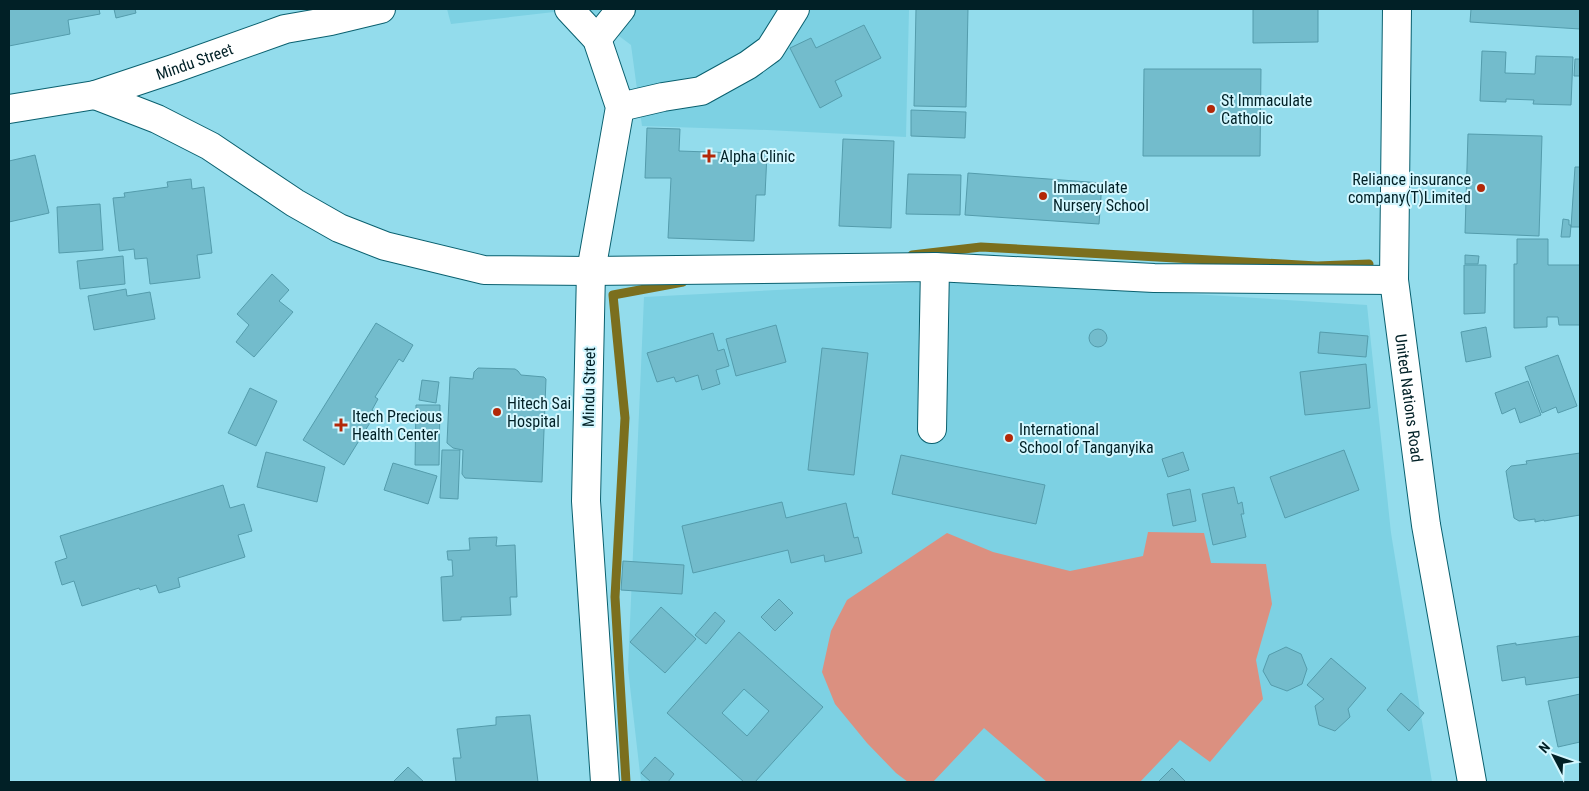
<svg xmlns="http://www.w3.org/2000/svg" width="1589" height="791" font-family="'Roboto Condensed',sans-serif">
<rect width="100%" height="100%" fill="#93dcec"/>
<path fill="#7dd1e3" d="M447,9H580L451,24Z
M583,9H909L906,137L767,130L642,126L631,45Z
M969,280L1367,305L1391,533L1432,782H641L628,669L644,297Z"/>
<path fill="#db9080" d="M1148,532L1204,533L1211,563L1266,564L1272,604L1256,660L1263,699L1210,762L1180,740L1140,782H1047L984,728L933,782H908L896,773L867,743L835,704L822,672L831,631L847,600L947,533L993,552L1070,571L1143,556Z"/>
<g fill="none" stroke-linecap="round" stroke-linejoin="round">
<path stroke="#7b6f1e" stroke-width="9" d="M912,255L981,247L1317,266L1369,264
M626,782L615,597L625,418L613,295L683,282"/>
</g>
<path fill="#73bccc" stroke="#549cac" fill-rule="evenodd" d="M9,9H99L100,14L68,20L70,34L9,46Z
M114,9H135L136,13L116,18Z
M916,9H968L966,107L914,106Z
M1253,9H1318V42L1253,43Z
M1471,9H1580V29L1470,22Z
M864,25L881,58L835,81L842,96L820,108L790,48L811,38L816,48Z
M1482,51L1506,52L1505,73L1535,74L1536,56L1573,57L1571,105L1533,104L1534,100L1506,99V102L1480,101Z
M1575,59H1580V76H1574Z
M1144,69H1261L1260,156H1143Z
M911,110L966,112L965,138L911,136Z
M647,128L680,129L679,151L767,154L765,195H756L754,241L668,238L671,178H645Z
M1468,134L1542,136L1539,236L1465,233Z
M843,139L894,141L891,228L839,226Z
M35,155L49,213L9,222V161Z
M1575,167H1580V227H1571Z
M968,173L1102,183L1099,224L965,215Z
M908,174L961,175L960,215L906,214Z
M191,179L192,189L204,187L212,253L197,255L200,278L150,284L147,258L135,259L134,249L119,251L113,198L125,197L124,193L168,187L167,182Z
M100,204L103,250L59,253L57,207Z
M1563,219L1569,220V225H1571L1570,237H1561Z
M1517,239H1548V265H1580V325H1559L1558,317H1547V327L1514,328V264H1517Z
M1465,255L1479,256L1478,264H1465Z
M123,256L125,284L80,289L77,261Z
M1464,265H1486L1485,313L1464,314Z
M272,274L289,290L279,301L293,312L254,357L236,342L249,325L237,314Z
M126,289L127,296L150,292L155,319L94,330L88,296Z
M376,323L413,345L403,362L399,359L375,397L378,399L372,410L376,413L344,465L303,440Z
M776,325L786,362L736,376L726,339Z
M1486,327L1491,357L1466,362L1461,332Z
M1089 338a9 9 0 1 1 18 0a9 9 0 1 1-18 0Z
M1320,332L1368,336L1366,357L1318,353Z
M713,333L718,351L724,349L729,366L716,370L720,384L702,390L698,375L676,382L674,377L657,382L647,353Z
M822,348L868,353L854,475L808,470Z
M1558,355L1577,406L1558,413L1556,407L1542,413L1525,367Z
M1366,364L1370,408L1305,415L1300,372Z
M478,368L515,369L518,371L521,375L544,377L546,379L542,482L465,478L462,474L463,450L453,448L447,443L450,377L473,379L474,372Z
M422,380L439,382L436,403L419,400Z
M1528,381L1541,415L1520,423L1515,408L1502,414L1495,393Z
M250,388L277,401L256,446L228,433Z
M416,405H440L439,465H415Z
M442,450H460L458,499L440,498Z
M1344,450L1359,490L1285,518L1270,477Z
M266,452L325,467L317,502L257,487Z
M1183,452L1189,470L1168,477L1162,459Z
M1580,453V515L1544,521V520L1535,522V519L1519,521L1514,518L1506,471L1511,466L1527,464L1526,461Z
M901,455L1045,485L1036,524L892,494Z
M393,463L437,476L428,504L384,490Z
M223,485L230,508L244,504L252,531L238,535L245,557L178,578L180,587L159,593L156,585L140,590L139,588L82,606L74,581L62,585L55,562L67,558L60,536Z
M1234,487L1238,504L1242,502L1244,514H1241L1246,537L1213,545L1202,494Z
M1190,489L1196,521L1173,526L1167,494Z
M782,502L786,518L846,503L854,538L858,537L862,553L825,562L824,555L791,563L788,550L693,573L682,526Z
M497,537L496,546L515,545L517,597H510L511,615L461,617V620L443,621L441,577L453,576L452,560H448L447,551L470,550L469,538Z
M623,561L684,565L682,594L621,590Z
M779,599L793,613L775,631L761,617Z
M661,607L696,639L665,673L630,642Z
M715,612L725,621L706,644L695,635Z
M739,632L823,707L755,782H744L667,713ZM744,689L769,711L747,736L722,713Z
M1580,636V677L1526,685L1525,677L1502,681L1497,646L1516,643V645Z
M1286,647L1301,654L1307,669L1302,684L1287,691L1271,685L1263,671L1269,655Z
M1331,658L1366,688L1348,709L1350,717L1335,731L1319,725L1315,706L1324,699L1307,685Z
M1401,693L1424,713L1409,731L1387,710Z
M1580,694V742L1558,747L1548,701Z
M530,715L538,782H456L453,758H461L457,729L496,725V717Z
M655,757L674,774L668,782H651L641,773Z
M408,767L424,782H393Z
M1172,768L1186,782H1158Z"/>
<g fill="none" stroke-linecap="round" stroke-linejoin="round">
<g stroke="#0a606f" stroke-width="30">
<g id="minor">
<path d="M569,9L597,39L620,107L591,271L586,501L605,782"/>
<path id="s1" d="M1397,9L1394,280L1426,525L1472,782"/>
<path d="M597,39L621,9"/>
<path d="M95,95L157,119L210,146L295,203L339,228L385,246L484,270L591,271L935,267L1154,278L1394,280"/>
<path d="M620,107L663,97L701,91L748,65L770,49L795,9"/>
<path id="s2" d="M9,109L95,95L173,69L285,29L331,21L381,9"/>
<path d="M932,429L935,267"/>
</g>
</g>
<use href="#minor" stroke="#fff" stroke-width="28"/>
</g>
<g fill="#b32808" stroke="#d3f7ff" stroke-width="2">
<circle cx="1211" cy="109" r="5"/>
<path d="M706.5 148.5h5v5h5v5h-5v5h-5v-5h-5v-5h5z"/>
<circle cx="1481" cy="188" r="5"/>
<circle cx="1043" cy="196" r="5"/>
<circle cx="497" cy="412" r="5"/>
<path d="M338.5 417.5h5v5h5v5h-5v5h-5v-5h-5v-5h5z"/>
<circle cx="1009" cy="438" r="5"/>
</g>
<g text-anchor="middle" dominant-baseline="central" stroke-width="4" stroke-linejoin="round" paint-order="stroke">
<g font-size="16" fill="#012026" stroke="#d3f7ff">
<text stroke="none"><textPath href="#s2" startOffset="192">Mindu Street</textPath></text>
<text transform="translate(589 387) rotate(-89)">Mindu Street</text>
<text stroke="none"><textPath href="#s1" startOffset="390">United Nations Road</textPath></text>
</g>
<g font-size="16" fill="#012026" stroke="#d3f7ff" text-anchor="start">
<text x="1221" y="100">St Immaculate<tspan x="1221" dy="18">Catholic</tspan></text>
<text x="720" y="156">Alpha Clinic</text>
<text x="1471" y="179" text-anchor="end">Reliance insurance<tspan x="1471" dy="18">company(T)Limited</tspan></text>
<text x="1053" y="187">Immaculate<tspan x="1053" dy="18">Nursery School</tspan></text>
<text x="507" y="403">Hitech Sai<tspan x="507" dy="18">Hospital</tspan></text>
<text x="352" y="416">Itech Precious<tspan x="352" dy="18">Health Center</tspan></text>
<text x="1019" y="429">International<tspan x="1019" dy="18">School of Tanganyika</tspan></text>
</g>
</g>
<rect width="1589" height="791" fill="none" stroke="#012026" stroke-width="20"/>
<g transform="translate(1554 756) rotate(311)" stroke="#d3f7ff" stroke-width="4" paint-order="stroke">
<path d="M0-4L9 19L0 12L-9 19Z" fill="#012026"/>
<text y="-8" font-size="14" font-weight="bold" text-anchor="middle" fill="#012026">N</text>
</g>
</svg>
